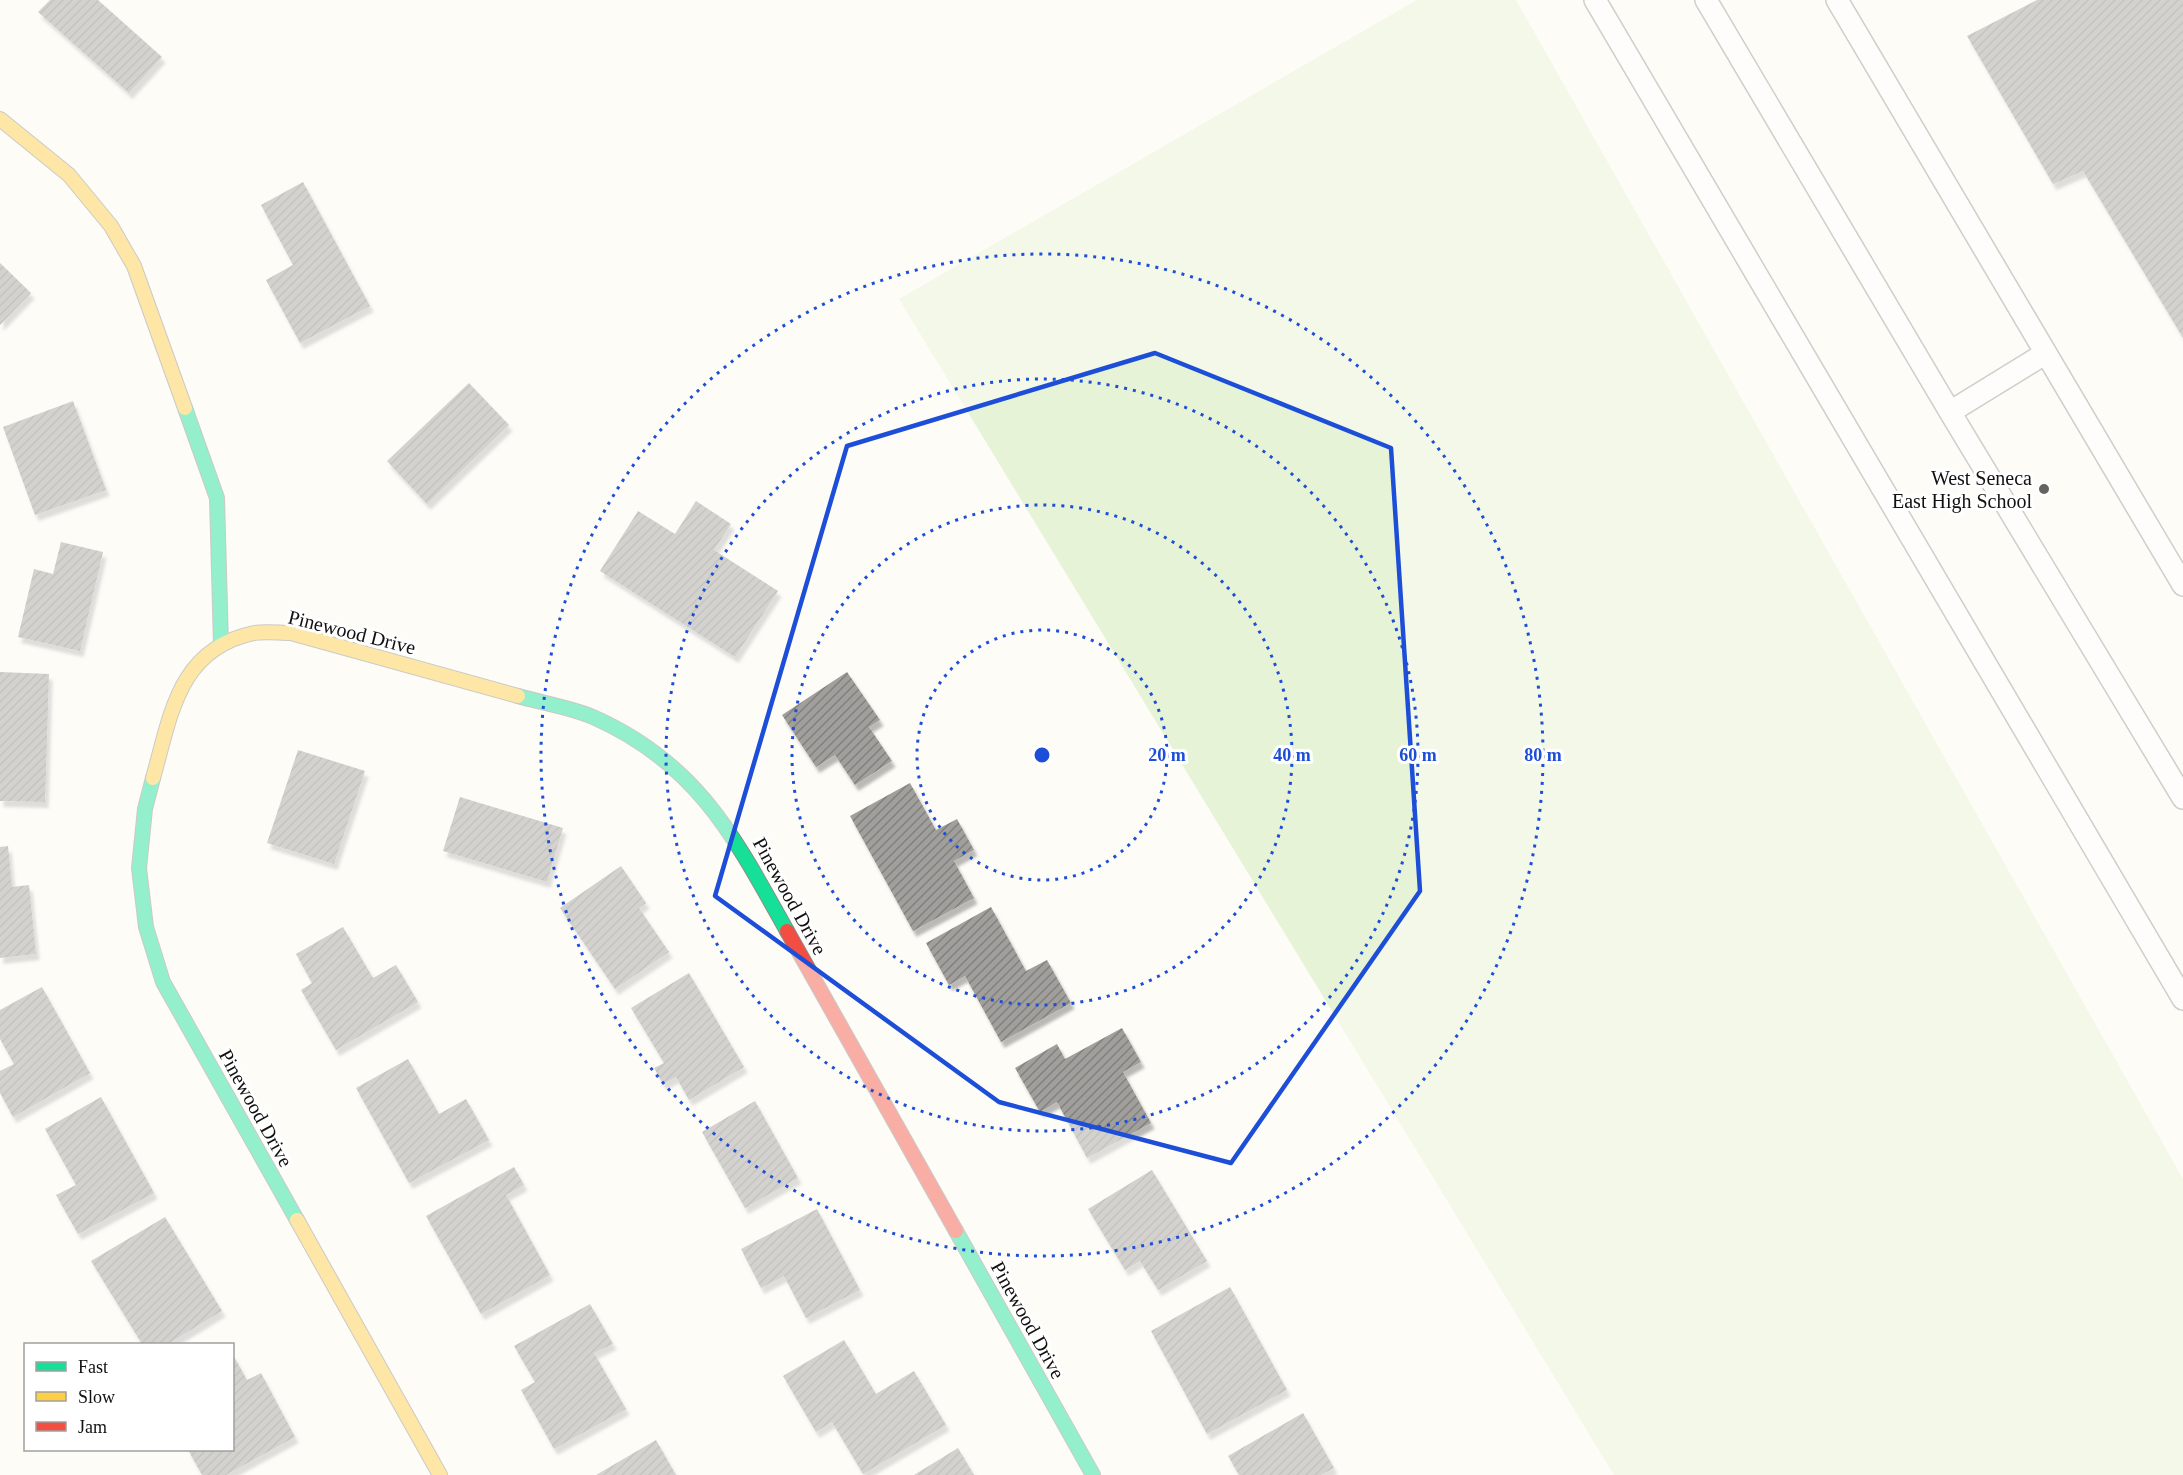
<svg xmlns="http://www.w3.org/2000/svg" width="2183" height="1475" font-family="'Times New Roman',serif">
<defs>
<pattern id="building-hatch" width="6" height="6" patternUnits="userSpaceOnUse" patternTransform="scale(1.5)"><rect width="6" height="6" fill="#a19f9c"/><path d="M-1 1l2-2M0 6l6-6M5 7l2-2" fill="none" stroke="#82807e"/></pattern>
<filter id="shadow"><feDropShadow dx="3.5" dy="6" stdDeviation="1.5" flood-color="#0004"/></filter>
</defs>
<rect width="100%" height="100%" fill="#fdfcf7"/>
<path fill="#e7f3d7" d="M1417,0H1516L2183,1179V1475H1614L899,299Z"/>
<path fill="url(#building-hatch)" filter="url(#shadow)" d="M50,0H98L162,57L129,93L38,12Z
M2037,0H2183V338L2083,171L2053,184L1967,36Z
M303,182L370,306L300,343L266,280L293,265L261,205Z
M0,263L31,293L0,325Z
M469,383L509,425L427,504L387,461Z
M73,401L106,490L35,515L3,427Z
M696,501L731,524L714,550L778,591L735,657L600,571L638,511L675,534Z
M61,542L103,552L80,651L18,637L34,569L53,574Z
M0,672L49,674L45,802L0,801Z
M847,672L880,720L869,727L892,761L855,785L835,755L816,767L782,715Z
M298,750L365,771L334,864L267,843Z
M910,783L936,830L957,819L974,850L954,861L974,898L913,931L850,816Z
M460,797L563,828L547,882L443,851Z
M8,846L12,887L29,885L36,954L0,958V847Z
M621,866L646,903L639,908L669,952L615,989L560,908Z
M991,907L1026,971L1047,960L1071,1003L1001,1042L965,976L949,985L926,943Z
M343,927L373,978L396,965L418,1002L336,1050L301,990L312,983L296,954Z
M689,973L744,1067L689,1100L676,1077L663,1084L654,1068L664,1063L631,1008Z
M42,987L90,1073L13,1117L0,1093V1071L14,1064L0,1039V1010Z
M1122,1028L1141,1062L1123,1072L1151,1123L1087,1158L1057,1102L1040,1112L1015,1068L1057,1044L1065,1059Z
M408,1059L439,1114L466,1099L489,1140L409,1183L356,1088Z
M101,1097L154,1193L78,1234L56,1195L76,1185L45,1129Z
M755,1101L798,1178L745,1208L702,1132Z
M514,1167L524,1185L506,1195L550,1275L481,1314L426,1216Z
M1152,1170L1207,1261L1158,1290L1140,1261L1125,1270L1088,1209Z
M817,1209L860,1290L806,1318L784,1276L761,1288L741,1249Z
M165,1217L222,1311L168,1344H142L91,1261Z
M1230,1287L1287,1390L1207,1434L1151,1331Z
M590,1304L613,1344L594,1353L626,1409L554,1449L521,1390L535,1382L514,1346Z
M844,1340L876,1394L914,1371L946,1425L863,1474L832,1422L816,1432L783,1376Z
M232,1353L247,1380L261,1373L295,1437L226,1475H202L188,1450H232Z
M1303,1413L1334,1468L1321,1475H1239L1228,1456Z
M656,1440L676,1475H596Z
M958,1448L974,1475H914Z"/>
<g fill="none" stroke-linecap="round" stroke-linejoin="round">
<g stroke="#979795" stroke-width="24">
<path id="lane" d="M1595,0L2183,999
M1706,0L1950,412L2183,798
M1837,0L2183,585
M1950,412L2046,353"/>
</g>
<g stroke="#8e8d8b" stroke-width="16">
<path id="fast" d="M185,408L217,498L221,645
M518,696C542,703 570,707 593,717C697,763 734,836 787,931
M153,778L145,809L139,868L146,927L163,982L297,1220
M956,1231L1093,1475"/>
</g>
<g stroke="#8e8d8b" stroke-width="16">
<path id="slow" d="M0,119L69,175L111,226L134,266L185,408
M153,778C171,715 178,649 254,633C265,631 279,633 291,633L518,696
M297,1220L440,1475"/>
</g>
<g stroke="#8e8d8b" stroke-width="16">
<path id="jam" d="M787,931L956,1231"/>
</g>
<use href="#lane" stroke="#fffffe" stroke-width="21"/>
<use href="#fast" stroke="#16e098" stroke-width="14"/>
<use href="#slow" stroke="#ffcf43" stroke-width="14"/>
<use href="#jam" stroke="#f24e42" stroke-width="14"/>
</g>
<path d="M0 0H2183V1475H0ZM1155,353L1391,448L1420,891L1231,1163L999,1102L715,896L847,446Z" fill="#fdfcf7" fill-opacity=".55" fill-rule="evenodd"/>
<path fill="none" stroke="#1d4ed8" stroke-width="4.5" stroke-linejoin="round" d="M1155,353L1391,448L1420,891L1231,1163L999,1102L715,896L847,446Z"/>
<g fill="none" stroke="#1d4ed8" stroke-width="3" stroke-dasharray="3 6">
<circle cx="1042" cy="755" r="125"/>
<circle cx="1042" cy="755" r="250"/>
<circle cx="1042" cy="755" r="376"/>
<circle cx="1042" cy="755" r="501"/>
</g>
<circle fill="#646362" stroke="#fff" stroke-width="2" cx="2044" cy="489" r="6"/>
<g text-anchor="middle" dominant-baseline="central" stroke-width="6" stroke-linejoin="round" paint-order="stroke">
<g font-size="20" fill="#111" stroke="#fff" text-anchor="end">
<text x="2032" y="478">West Seneca<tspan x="2032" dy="23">East High School</tspan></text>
</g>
<g font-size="20" fill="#111" stroke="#fff">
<text transform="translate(352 632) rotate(14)">Pinewood Drive</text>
<text transform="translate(790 896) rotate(61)">Pinewood Drive</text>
<text transform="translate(256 1108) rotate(61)">Pinewood Drive</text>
<text transform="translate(1028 1320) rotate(61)">Pinewood Drive</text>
</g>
</g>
<circle cx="1042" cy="755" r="9" fill="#1d4ed8" stroke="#fff" stroke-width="3"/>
<g font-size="18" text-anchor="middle" font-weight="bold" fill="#1d4ed8" stroke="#fff" stroke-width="6" stroke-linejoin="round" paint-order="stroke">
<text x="1167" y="761">20 m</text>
<text x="1292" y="761">40 m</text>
<text x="1418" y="761">60 m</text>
<text x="1543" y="761">80 m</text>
</g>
<rect x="24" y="1343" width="210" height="108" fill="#ffffff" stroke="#a0a0a0" stroke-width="1.5"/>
<rect x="36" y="1362" width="30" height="9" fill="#16e098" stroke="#a0a0a0" stroke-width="1.5"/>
<text x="78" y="1373" font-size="18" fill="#111111">Fast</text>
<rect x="36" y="1392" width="30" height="9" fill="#ffcf43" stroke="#a0a0a0" stroke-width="1.5"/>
<text x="78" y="1403" font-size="18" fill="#111111">Slow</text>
<rect x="36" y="1422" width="30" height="9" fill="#f24e42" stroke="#a0a0a0" stroke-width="1.5"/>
<text x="78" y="1433" font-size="18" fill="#111111">Jam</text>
</svg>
